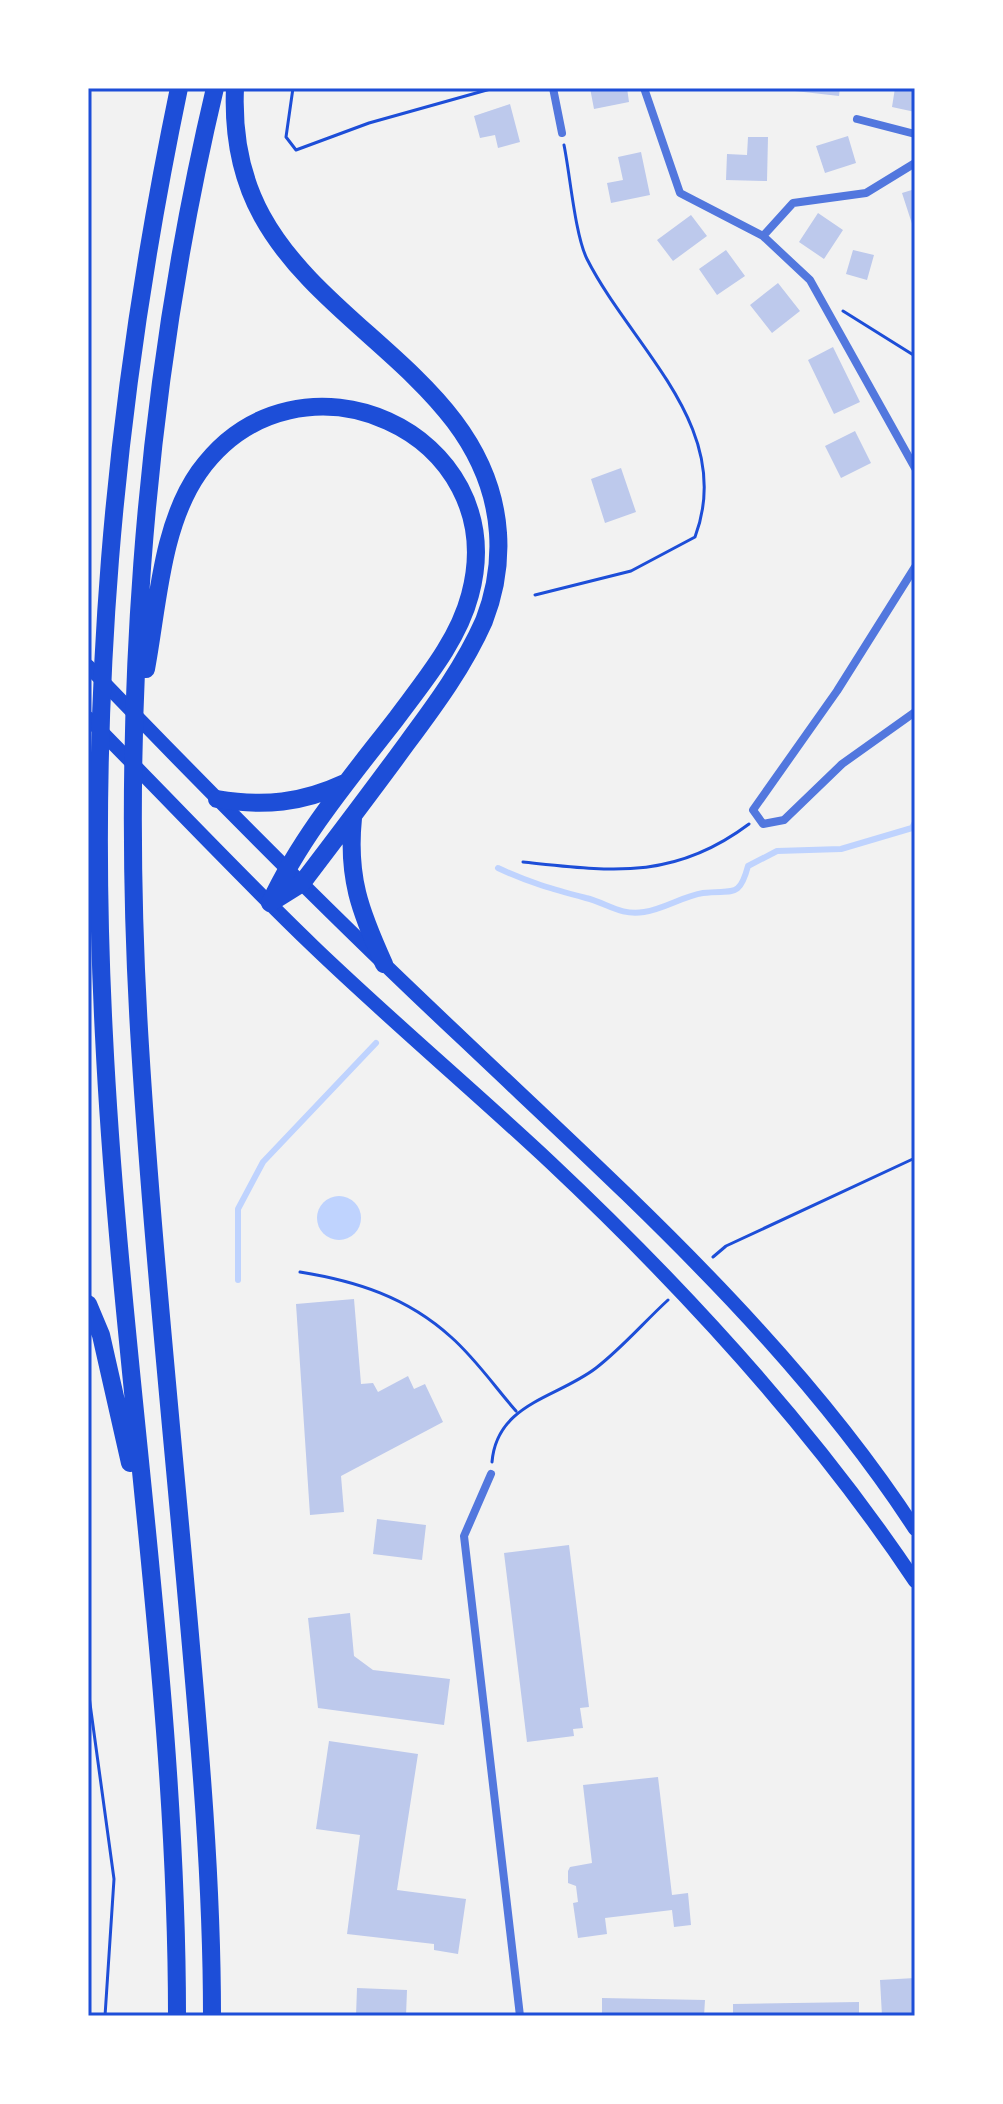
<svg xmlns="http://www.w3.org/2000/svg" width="1003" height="2104" font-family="Karla,sans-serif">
<rect width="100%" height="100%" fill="#f2f2f2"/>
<path fill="#bfd3fe" d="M317 1218a22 22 0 1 1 44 0a22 22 0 1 1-44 0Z"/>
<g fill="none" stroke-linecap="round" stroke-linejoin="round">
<path stroke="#bfd3fe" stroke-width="6" d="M498,868C530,883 552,889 586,898C607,903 620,916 644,912C665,909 683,896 703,893C732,889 739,900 748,866L777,851L841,849L912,828L915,822
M238,1280V1209L263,1162L376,1043"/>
</g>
<path fill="#bdc9ec" d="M590,88H627L629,102L594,109Z
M795,88H840L839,96L795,91Z
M895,88H915V112L892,107Z
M510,104L520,142L498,148L495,135L480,138L474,116Z
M848,136L856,163L825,173L816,146Z
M748,137H768L767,181L726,180L727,154L747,155Z
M641,152L650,195L611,203L607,183L623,180L618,157Z
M915,189V230H914L902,193Z
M818,213L843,230L824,259L799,242Z
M691,215L707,236L673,261L657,240Z
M726,250L745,276L717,295L699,269Z
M853,250L874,255L867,280L846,274Z
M778,283L800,311L772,333L750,305Z
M833,347L860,402L834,414L808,360Z
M855,431L871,463L841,478L825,446Z
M621,468L636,512L605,523L591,479Z
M354,1299L361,1384L373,1383L378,1392L408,1376L414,1389L425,1384L443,1422L341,1476L344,1512L310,1515L296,1304Z
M377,1519L426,1525L422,1560L373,1554Z
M569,1545L589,1707L580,1708L583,1728L573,1729L574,1736L527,1742L504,1553Z
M350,1613L354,1656L373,1670L450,1679L444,1725L318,1708L308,1618Z
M329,1741L418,1754L397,1890L466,1899L458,1954L434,1950V1944L347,1934L360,1835L316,1829Z
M658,1777L672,1895L688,1893L691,1925L674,1927L672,1910L605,1918L607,1934L578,1938L573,1903L578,1902L576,1886L568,1883V1871L570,1867L592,1863L583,1785Z
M915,1978V2016H882L880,1980Z
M357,1988L407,1990L406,2016H356Z
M602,1998L705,2000L704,2016H602Z
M859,2002V2016H733V2004Z"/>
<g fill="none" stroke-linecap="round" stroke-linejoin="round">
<path stroke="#1d4ed8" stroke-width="3" d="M293,88L286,137L296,150L369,123L494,88
M843,311L915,356
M535,595L631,571L695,537C736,428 632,348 587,259C575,235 570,174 564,145
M523,862C611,871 673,881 749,824
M713,1257L726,1246L915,1158
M300,1272C356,1281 407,1297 451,1337C475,1358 495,1387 516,1411
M492,1462C497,1403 557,1398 596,1368C622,1348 644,1322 668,1300
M88,1689L114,1879L105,2016"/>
<path stroke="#5277de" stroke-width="8" d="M553,88L562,133
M644,88L680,193L763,236L810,280L915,468
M857,119L915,134
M763,236L793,203L866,193L915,163
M915,567L837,691L753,810L763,824L784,820L842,764L915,712
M491,1474L464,1536L520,2016"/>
<path stroke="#1d4ed8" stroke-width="14" d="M88,666C211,794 336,920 465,1041C625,1193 794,1343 915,1529
M88,718C163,794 236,872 313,946C390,1020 472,1089 550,1162C685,1289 812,1427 915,1581"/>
<path stroke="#1d4ed8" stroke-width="18" d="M235,88C233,133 240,176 262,216C326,333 488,386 498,533C500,563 495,593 484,621C464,666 436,704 407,743C372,791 337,837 302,883L270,903
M146,669C158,605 161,526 199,472C297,335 514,432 470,595C458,641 424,681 396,719C351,777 301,836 270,903
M217,799C264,807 302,803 345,783
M353,818C347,877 360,911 384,964
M88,1304L101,1335L130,1463
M177,2016C177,1688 120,1363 104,1036C87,708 112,409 179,88
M212,2016C212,1870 198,1725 185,1579C169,1401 151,1224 140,1046C120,727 141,400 215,88"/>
</g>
<rect width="1003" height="2104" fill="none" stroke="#ffffff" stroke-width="180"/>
<rect x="90" y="90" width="823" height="1924" fill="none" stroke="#1d4ed8" stroke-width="3"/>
</svg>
